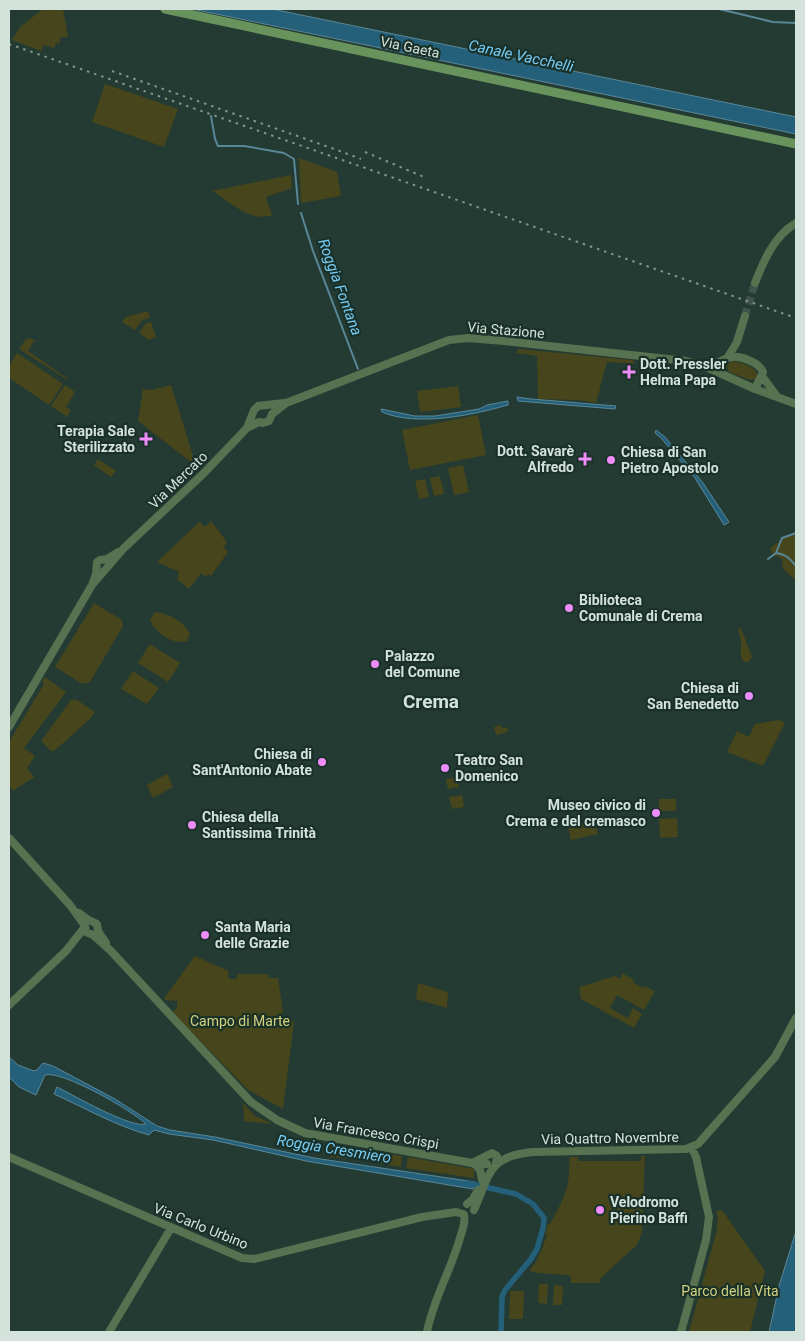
<svg xmlns="http://www.w3.org/2000/svg" width="805" height="1341" font-family="Roboto,sans-serif">
<rect width="100%" height="100%" fill="#243b33"/>
<path fill="#46451b" d="M43,9H63L68,37H61L59,44L56,43L54,48L44,45L41,51L12,40L20,27Z
M105,84L178,109L164,147L92,122Z
M299,158L337,172L341,196L301,203Z
M291,175L292,188L266,197L272,215C251,223 230,202 212,191Z
M148,311L150,318L142,320L135,330L122,322L126,317Z
M151,322L156,337L149,340L139,333L145,324Z
M30,338L38,342L34,341L28,351L67,378L66,379L19,349L25,340Z
M520,349L632,360L634,362V364L607,362L596,403L578,400L538,399L537,356L517,353V350Z
M17,353L63,384L49,405L9,378V366Z
M732,361C740,362 752,365 757,373L756,379L750,380L729,372L726,366Z
M65,385L75,392L66,407L71,410L67,417L51,406Z
M171,385L194,459L191,462L138,421L143,389L151,390Z
M458,386L461,407L420,412L417,391Z
M478,415L486,455L410,470L402,430Z
M98,459L116,471L111,477L94,465Z
M463,465L469,492L454,495L448,468Z
M440,476L444,494L434,496L430,478Z
M425,479L429,497L419,499L415,481Z
M211,521L227,542L224,547L228,552L211,576L208,574L206,577L201,573L189,589L177,579L179,572L157,562L197,524L200,522L205,527Z
M796,534V581L782,568L783,560L777,556L774,557L770,548L784,538Z
M94,603L122,620L123,626L90,682L82,684L55,667Z
M155,612C168,613 185,622 190,634L187,641C172,645 156,633 150,620Z
M741,628L752,657L748,662H744C739,656 741,652 741,646C742,641 739,634 738,629Z
M150,644L180,663L168,682L138,663Z
M133,671L159,688L147,704L121,689Z
M45,677L66,692L24,748L35,756L27,768L34,777L13,791L9,784V742L44,684L42,681Z
M71,700H77L95,712L89,720L54,751H51L41,741Z
M779,720L785,723L763,766L727,752L737,731L749,737L755,724Z
M501,725L502,728L507,727L508,732L496,735L494,727Z
M167,774L173,787L153,798L147,785Z
M457,777L459,787L448,789L446,779Z
M462,795L464,807L452,809L449,797Z
M659,799H676V811H659Z
M677,818L678,837L660,838L659,819Z
M594,820L598,834L571,840L568,827Z
M195,956L229,971L228,976L230,979H236L238,974H268L269,978H278L283,1010L282,1019L292,1020L294,1023L283,1109L248,1090L176,1016L173,1011L177,1008V1001L166,1000L164,998Z
M622,973L634,980L633,982L643,988L645,986L655,991L644,1010L617,995L610,1008L628,1018L633,1008L642,1014L634,1028L581,999L579,987L615,976L621,979Z
M418,983L448,992L447,1008L416,999Z
M243,1103L255,1116L273,1124L244,1121Z
M330,1145L402,1156L401,1167L356,1159L330,1157Z
M641,1156H645L642,1232L637,1245L605,1274L601,1278L600,1283H571V1277L568,1275L538,1273L529,1271C539,1260 542,1248 547,1235L545,1234L548,1224H550C564,1198 571,1187 569,1157H578V1161H641Z
M408,1157L474,1169V1178L406,1168Z
M722,1210L765,1271L750,1332H689L716,1233L718,1219L716,1211Z
M539,1284H548L547,1304L538,1303Z
M554,1285L563,1286L562,1305H553Z
M510,1291H524L523,1319H509Z"/>
<path fill="#25607a" stroke="#5a8797" d="M192,9H272L796,117V134Z
M517,397L531,399L616,406L615,409L518,401Z
M508,401V405C473,415 417,427 382,412L381,409L415,416H435L479,409L487,405Z
M656,430L665,437L703,483L729,522L724,525L695,478L661,438L655,433Z
M9,1057L18,1065L34,1071L37,1070L43,1063L53,1066L115,1099L157,1126L170,1130L215,1137L314,1158L475,1182L473,1189L306,1161L213,1140L169,1134L154,1130L149,1135C116,1126 85,1108 54,1094L57,1087C73,1095 132,1129 146,1124C133,1111 62,1070 45,1075L36,1095L19,1087L9,1077Z
M796,1231V1332H769L779,1286Z"/>
<g fill="none" stroke-linecap="round" stroke-linejoin="round">
<path stroke="#5a8797" stroke-width="2" d="M719,9L773,22L796,23
M211,116L215,139L218,146H244L284,153L294,159L298,204
M301,213L313,251L358,369
M776,553L782,538L796,533
M768,559L776,553C786,554 790,559 796,566"/>
<path stroke="#25607a" stroke-width="5.5" d="M467,1183L516,1194L533,1204L544,1218L543,1228L537,1249L531,1259L505,1290L502,1297L501,1332"/>
<path stroke="#3e544c" stroke-width="8" stroke-dasharray="8 4" stroke-linecap="butt" d="M745,316L755,283"/>
<path stroke="#577250" stroke-width="8" d="M755,283C764,260 774,236 796,223
M728,357L737,342L745,316
M706,367C715,366 720,360 728,358C738,354 759,362 763,372L755,389
M762,376L776,395
M247,428L254,410L258,406L284,403
M92,585L124,548L203,474L247,428L259,422L263,423L269,421L272,414L286,403L449,340L468,338L504,341L686,361L704,366L755,389L796,404
M9,727L92,585L96,574L97,562L100,560L107,559L118,552
M9,838L70,905L85,926L86,932L93,935L110,950L251,1102L277,1120L305,1133L472,1163L476,1165L487,1164
M79,913L87,919L97,924L98,931L106,943
M9,1005L66,951L84,928
M9,1157L242,1258L254,1259L422,1217L456,1212L463,1214
M472,1163L492,1153L497,1156L496,1163
M476,1165L480,1170L482,1180
M467,1204L473,1199L478,1190
M474,1210C490,1174 488,1156 533,1152L686,1149L698,1144L775,1057L796,1018
M109,1332L171,1228
M427,1332C433,1300 451,1270 460,1238C462,1230 466,1223 464,1215
M681,1332L706,1240L709,1217L696,1157L691,1147"/>
<path stroke="#69935d" stroke-width="9" d="M165,9L796,144"/>
<path stroke="#83958e" stroke-width="2" stroke-dasharray="2.5 5" stroke-linecap="butt" d="M9,44L796,318
M112,71L340,151L361,159
M365,152L424,177"/>
</g>
<g fill="#ee8cf9" stroke="#1a3129" stroke-width="2">
<path d="M626.5 364.5h5v5h5v5h-5v5h-5v-5h-5v-5h5z"/>
<path d="M143.5 431.5h5v5h5v5h-5v5h-5v-5h-5v-5h5z"/>
<path d="M582.5 451.5h5v5h5v5h-5v5h-5v-5h-5v-5h5z"/>
<circle cx="611" cy="460" r="5"/>
<circle cx="569" cy="608" r="5"/>
<circle cx="375" cy="664" r="5"/>
<circle cx="749" cy="696" r="5"/>
<circle cx="322" cy="762" r="5"/>
<circle cx="445" cy="768" r="5"/>
<circle cx="656" cy="813" r="5"/>
<circle cx="192" cy="825" r="5"/>
<circle cx="205" cy="935" r="5"/>
<circle cx="600" cy="1210" r="5"/>
</g>
<g text-anchor="middle" dominant-baseline="central" stroke-width="4.5" stroke-linejoin="round" paint-order="stroke">
<g font-size="14" fill="#d4e2dc" stroke="#1a3129">
<text transform="translate(410 47) rotate(12)">Via Gaeta</text>
<text transform="translate(506 330) rotate(5)">Via Stazione</text>
<text transform="translate(178 480) rotate(-44)">Via Mercato</text>
<text transform="translate(376 1133) rotate(10)">Via Francesco Crispi</text>
<text transform="translate(610 1138) rotate(-1)">Via Quattro Novembre</text>
<text transform="translate(201 1226) rotate(22)">Via Carlo Urbino</text>
</g>
<g font-size="14" font-weight="bold" fill="#d4e2dc" stroke="#1a3129" text-anchor="start">
<text x="640" y="364">Dott. Pressler<tspan x="640" dy="16">Helma Papa</tspan></text>
<text x="135" y="431" text-anchor="end">Terapia Sale<tspan x="135" dy="16">Sterilizzato</tspan></text>
<text x="574" y="451" text-anchor="end">Dott. Savarè<tspan x="574" dy="16">Alfredo</tspan></text>
<text x="621" y="452">Chiesa di San<tspan x="621" dy="16">Pietro Apostolo</tspan></text>
<text x="579" y="600">Biblioteca<tspan x="579" dy="16">Comunale di Crema</tspan></text>
<text x="385" y="656">Palazzo<tspan x="385" dy="16">del Comune</tspan></text>
<text x="739" y="688" text-anchor="end">Chiesa di<tspan x="739" dy="16">San Benedetto</tspan></text>
<text x="312" y="754" text-anchor="end">Chiesa di<tspan x="312" dy="16">Sant'Antonio Abate</tspan></text>
<text x="455" y="760">Teatro San<tspan x="455" dy="16">Domenico</tspan></text>
<text x="646" y="805" text-anchor="end">Museo civico di<tspan x="646" dy="16">Crema e del cremasco</tspan></text>
<text x="202" y="817">Chiesa della<tspan x="202" dy="16">Santissima Trinità</tspan></text>
<text x="215" y="927">Santa Maria<tspan x="215" dy="16">delle Grazie</tspan></text>
<text x="610" y="1202">Velodromo<tspan x="610" dy="16">Pierino Baffi</tspan></text>
</g>
<g font-size="14" fill="#d1d17f" stroke="#1a3129">
<text x="240" y="1021">Campo di Marte</text>
<text x="730" y="1291">Parco della Vita</text>
</g>
<g font-size="15" font-style="italic" fill="#75ccf7" stroke="#1a3129">
<text transform="translate(521 56) rotate(12)">Canale Vacchelli</text>
<text transform="translate(340 287) rotate(70)">Roggia Fontana</text>
<text transform="translate(334 1149) rotate(9)">Roggia Cresmiero</text>
</g>
<g font-size="19" font-weight="bold" fill="#d4e2dc" stroke="#1a3129">
<text x="431" y="701">Crema</text>
</g>
</g>
<rect width="805" height="1341" fill="none" stroke="#d4e2dc" stroke-width="20"/>
</svg>
